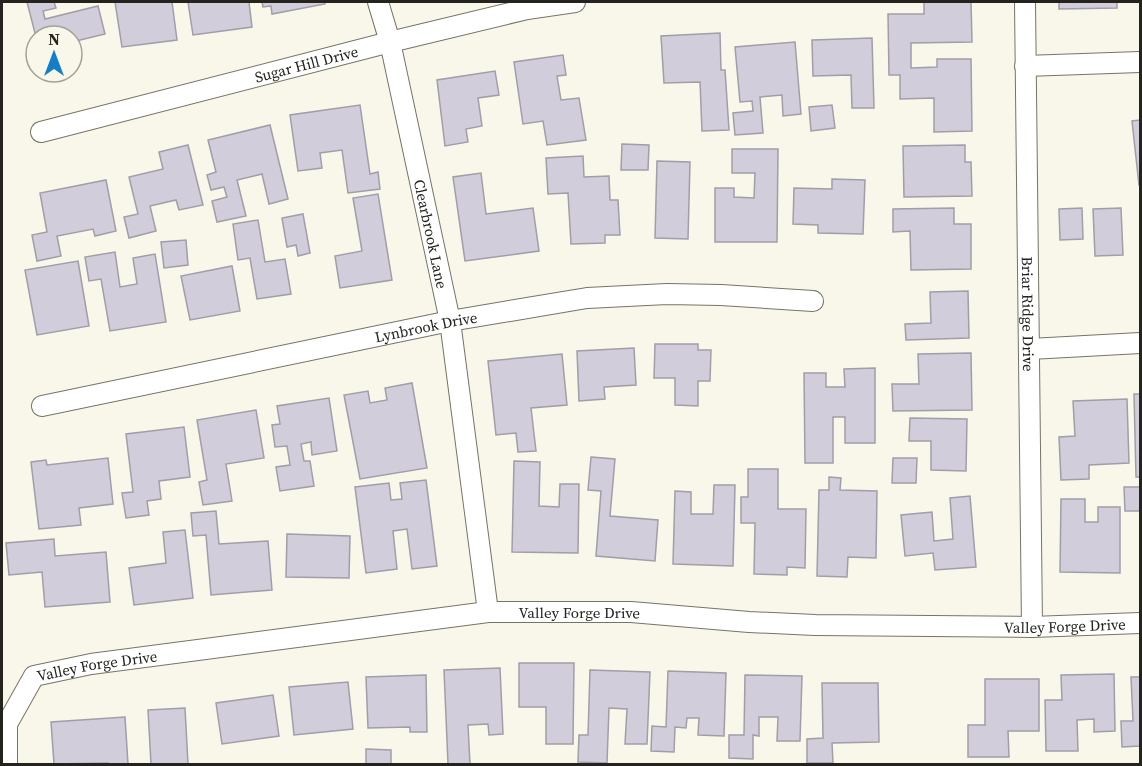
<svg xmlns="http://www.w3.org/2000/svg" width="1142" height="766" font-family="'Source Serif 4',serif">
<rect width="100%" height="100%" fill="#f9f7e9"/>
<path fill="#d1cdda" stroke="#a19da9" stroke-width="1.5" d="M27,2H54L56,8L43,11L45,19L98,6L105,34L72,42V36L36,37Z
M115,2H172L177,40L122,47Z
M188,2H249L252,27L193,35Z
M262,2H325V4L272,14L271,6L263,7Z
M924,2H971L972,42L911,43V68L937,67V59H971L972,131L934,132V98L900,99V75H889L888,14H924Z
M1059,2H1117V8L1059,9Z
M720,33L721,70H725L729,130L702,131L700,82L664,83L661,36Z
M872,38L874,108H852L851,75L813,76L812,40Z
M795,42L801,114L783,116L782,95L760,97L763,133L735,135L733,113L753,111L752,101L740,102L735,47Z
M563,55L566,75L557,76L561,100L579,98L586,140L547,145L543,121L523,124L514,62Z
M495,71L499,95L478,98L482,126L466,129L468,142L445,146L437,80Z
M360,105L370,174L378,172L380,189L348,193L342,150L320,153L322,168L298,171L290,115Z
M832,105L835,128L811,131L809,107Z
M1140,120V185H1139L1132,121Z
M270,125L288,199L269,204L262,174L237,180L246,216L217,222L212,201L227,197L224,187L211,190L207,175L216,172L208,140Z
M622,144L649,145L648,170H621Z
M188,145L203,205L179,210L176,200L150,206L156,231L129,238L124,217L138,214L129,177L163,169L159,152Z
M965,145V162H971L972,196L904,197L903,146Z
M732,149H778L777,242H715V188H734V197L754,198L755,173H732Z
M583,156L584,177L609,176L610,200H618L620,235H605V243L571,244L568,193L548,194L546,158Z
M657,161L690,162L688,239L655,238Z
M481,173L486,214L533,208L539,251L465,261L453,177Z
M832,179L865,180L863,234L818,233V225L793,224L794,188L832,189Z
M106,180L116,231L95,236L93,229L57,236L61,256L37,261L32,235L47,232L40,193Z
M378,194L392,280L340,288L335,256L362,251L353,198Z
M954,208V224H971V269L911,270L910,231L893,232V209Z
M1082,208L1083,239L1060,240L1059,209Z
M1121,208L1123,255L1095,256L1093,209Z
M303,214L310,253L298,256L296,245L287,247L282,218Z
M258,220L265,262L285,259L291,294L257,299L250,258L238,260L233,224Z
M186,240L188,265L164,268L161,242Z
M115,252L120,287L137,284L133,258L155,254L166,322L110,331L101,279L89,281L85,257Z
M78,261L89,326L37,335L25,270Z
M232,266L240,311L190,320L181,276Z
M968,291L969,338L906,340L905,324L931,323L930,292Z
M655,344H698V350H711L710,381H698V406L675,405V378H654Z
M634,348L636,385L604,387L605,399L579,401L577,351Z
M971,353L972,410L893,411L892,384H919L918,354Z
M562,354L567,405L531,408L536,451L518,452L516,433L496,435L488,361Z
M875,368V443H845V417H833V463H805L804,373H826V387H845L844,369Z
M412,383L427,468L360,479L344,395L368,391L370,403L387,400L385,388Z
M1134,394H1140V477H1136Z
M329,398L337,451L312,455L311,442L301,444L304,461H310L314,486L280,491L276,467L290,465L287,446L275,447L272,425L280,424L277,406Z
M1127,399L1129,463L1089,465V479L1061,480L1059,437L1075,436L1073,401Z
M256,410L264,458L226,464L232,501L203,505L199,482L207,480L197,420Z
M910,418L967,419L966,471L931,470V441H909Z
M184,427L190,477L159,481L161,499L147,501L149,515L126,518L122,493L133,492L126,434Z
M591,457L615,459L610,516L658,520L655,561L596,556L601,491L588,490Z
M108,458L113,504L79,508L81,525L39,529L31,462L46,460L47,465Z
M893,458H917L916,483H892Z
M514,461L540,462L539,506L559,507L560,484H579L578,553L512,552Z
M748,469H778V509H806L805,568L787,567V575L754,574L755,523H741V497H748Z
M829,477L841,478L840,490L877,491L876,558L848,557L847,577L817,576L819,490H829Z
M426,480L437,566L412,569L407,529L393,531L397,569L366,573L355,487L389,483L391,500L402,499L400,483Z
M714,485H735L733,566L673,564L675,491L691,492V514H713Z
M1124,487H1140V511H1125Z
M970,496L976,567L935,570L933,553L905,556L901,515L932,512L934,541L953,539L950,498Z
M1061,499H1085V522H1098V507H1120V573L1060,572Z
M216,511L219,544L268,541L272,590L211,595L206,535L193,536L191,513Z
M185,530L193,598L134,605L129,568L166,563L163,532Z
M287,534L350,536L349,578L286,577Z
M54,539L55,556L106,552L110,602L45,607L42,572L9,575L6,543Z
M519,663H574L573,744H546V707H519Z
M500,668L503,734L489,735L488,724L468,725L470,764H448L444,670Z
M590,670L650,672L647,744H625L627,709L609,708L607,763L578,762L579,735H588Z
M668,671L726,673L724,736L698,735L699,718H687L686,728L675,727L674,752L651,751L652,726L666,727Z
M1114,674L1115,731L1094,732V719L1077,720L1078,751H1046L1045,700H1062L1061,675Z
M426,675L427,732H410V727L368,728L366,677Z
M745,675L802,676L800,741H777L778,717H759V736L753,735V759L729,758V735H744Z
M1131,677H1140V746L1122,747L1121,721H1133Z
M985,679H1039V731H1008L1009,757H968V725H985Z
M348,682L353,729L294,735L289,687Z
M822,683H878L879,742L832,743L833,763H807V739L823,738Z
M273,695L279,736L222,744L216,703Z
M185,708L188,764H151L148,710Z
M125,717L128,764H109L108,763L54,764L51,722Z
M366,749L391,750V764H366Z"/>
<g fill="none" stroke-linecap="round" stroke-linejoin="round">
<g stroke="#767468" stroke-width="22">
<g id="minor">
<path id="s1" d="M378,2L390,42L450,321L488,612"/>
<path id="s2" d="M1025,2L1032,627"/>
<path d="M1025,66L1140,62"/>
<path id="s3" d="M41,132L390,42L527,9L575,2"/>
<path d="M1030,349L1140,343"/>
<path id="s4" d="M42,406L450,321L587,298L667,294L721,295L813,301"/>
<path id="s5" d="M7,764V724L34,676L91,664L488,612H631L749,622L815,625L1032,627L1140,623"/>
</g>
</g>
<use href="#minor" stroke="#fff" stroke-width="20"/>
</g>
<g text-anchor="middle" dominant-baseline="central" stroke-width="5" stroke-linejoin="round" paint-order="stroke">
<g font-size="15" fill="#24231e" stroke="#f9f7e9">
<text stroke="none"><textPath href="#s3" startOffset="274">Sugar Hill Drive</textPath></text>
<text stroke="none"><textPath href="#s1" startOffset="238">Clearbrook Lane</textPath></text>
<text stroke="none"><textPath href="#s2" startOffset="312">Briar Ridge Drive</textPath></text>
<text stroke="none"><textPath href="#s4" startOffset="392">Lynbrook Drive</textPath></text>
<text stroke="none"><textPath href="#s5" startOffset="645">Valley Forge Drive</textPath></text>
<text stroke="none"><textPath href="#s5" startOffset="1131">Valley Forge Drive</textPath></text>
<text stroke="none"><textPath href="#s5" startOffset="159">Valley Forge Drive</textPath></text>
</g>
</g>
<rect width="1142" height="766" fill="none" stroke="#24231e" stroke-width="6"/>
<g transform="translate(54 54)"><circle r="28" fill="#f9f7e9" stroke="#a4a298" stroke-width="1.5"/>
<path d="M0-4.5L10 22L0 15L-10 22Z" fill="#147ec8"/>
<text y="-9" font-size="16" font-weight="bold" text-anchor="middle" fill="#24231e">N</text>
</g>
</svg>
